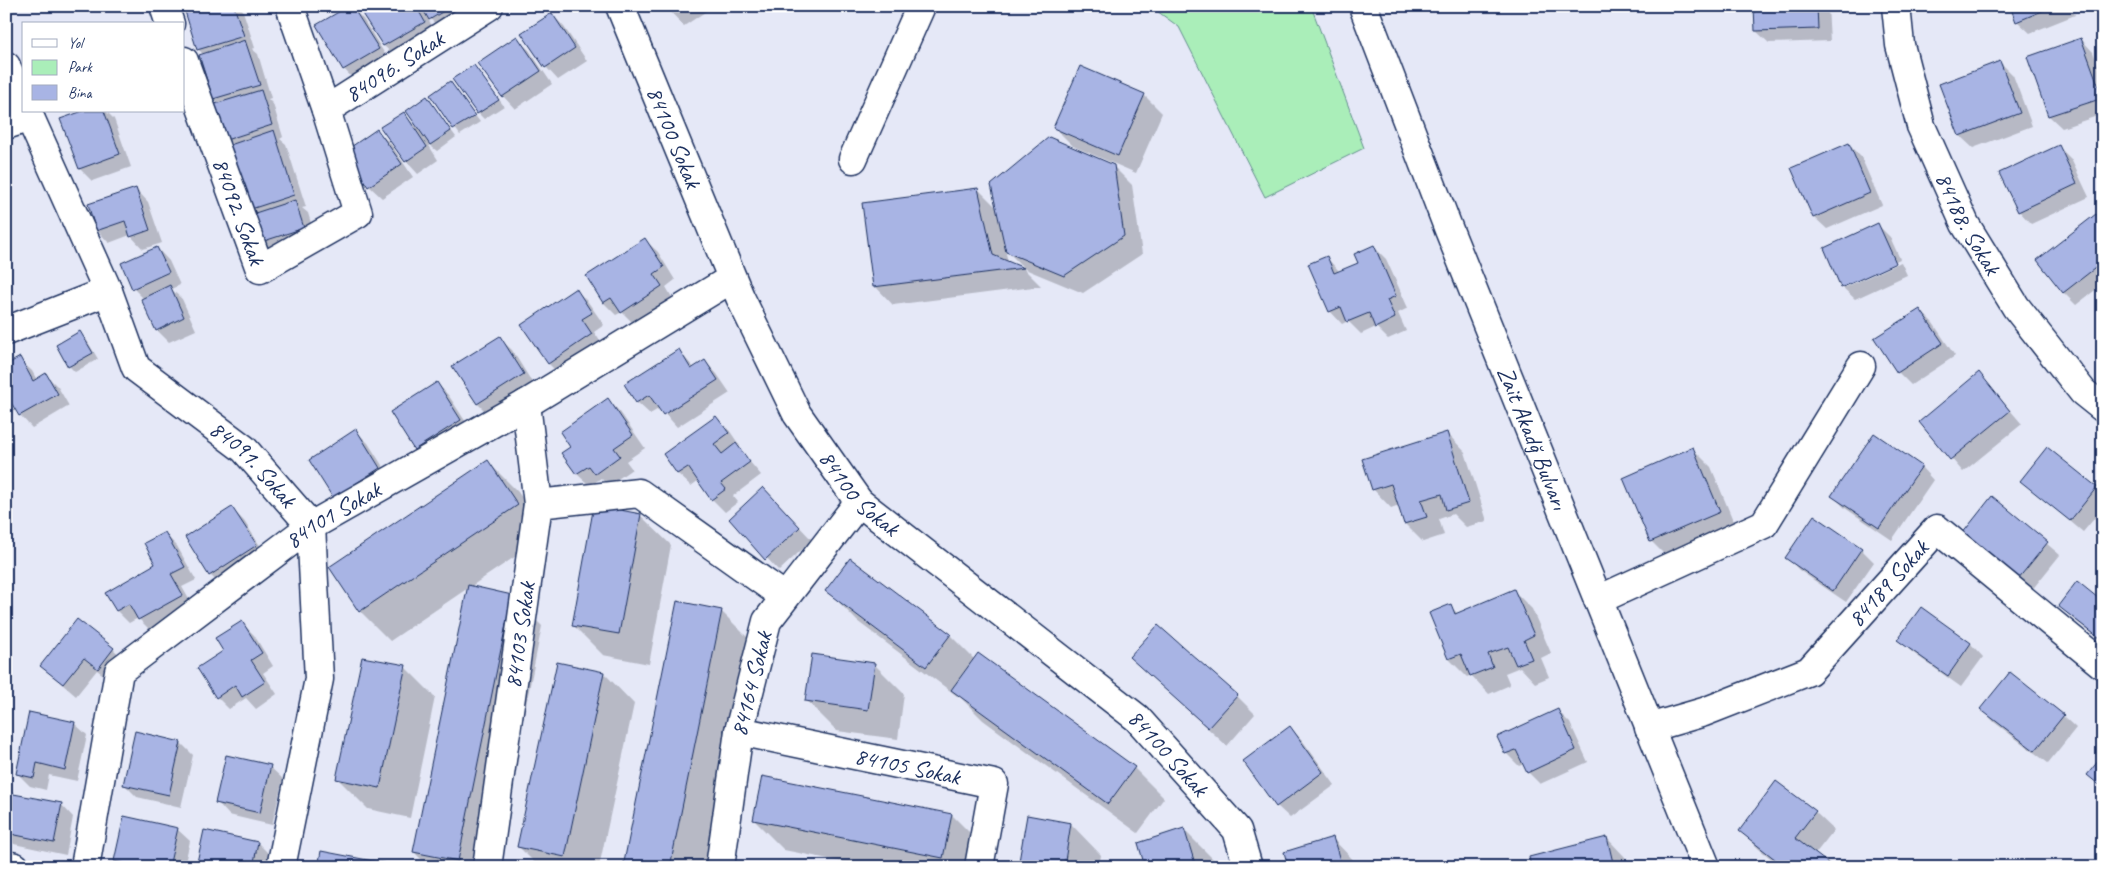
<svg xmlns="http://www.w3.org/2000/svg" width="2109" height="873" font-family="Caveat,sans-serif">
<rect width="100%" height="100%" fill="#e5e8f7"/>
<filter id="ink" filterUnits="userSpaceOnUse"><feTurbulence type="fractalNoise" baseFrequency=".02" numOctaves="2"/><feDisplacementMap in="SourceGraphic" scale="10" xChannelSelector="R" yChannelSelector="G"/><feConvolveMatrix kernelMatrix="1 2 1 2 8 2 1 2 1" color-interpolation-filters="sRGB"/></filter>
<g filter="url(#ink)">
<path fill="#aaeeb9" stroke="#628e8c" d="M1150,6H1311L1364,148L1265,197L1179,27Z"/>
<path fill="#0003" d="M187,6H241L242,8L255,48L252,49L258,54L271,98L268,99L273,104L283,137L280,139L286,144L306,207L302,208L308,213L316,240L272,254L259,242L233,145L227,140L219,104L214,99L200,56L204,55L198,49Z
M359,6H456L464,19L443,31L426,15L437,35L397,58L384,46Z
M665,6H714L684,26Z
M1755,6H1828L1830,41L1769,43L1756,31Z
M2012,6H2071L2075,15L2030,33L2017,21Z
M351,7L363,19L390,62L356,82L344,69Z
M552,14L564,27L587,61L558,80L546,67Z
M516,38L529,50L552,84L515,109L503,96Z
M2081,39L2093,52L2103,78V114L2062,128L2049,116L2028,58Z
M2000,62L2013,75L2032,126L1973,148L1960,136L1941,85Z
M479,73L504,106L484,119L478,113Z
M450,82L480,122L460,135L432,95Z
M1144,95L1162,113L1136,173L1073,146L1054,127Z
M427,98L456,137L437,151L428,144L438,160L418,174L406,161L382,128L403,114L418,128Z
M87,111H106L114,119L131,167L92,181L80,169Z
M377,131L390,143L413,177L382,198L369,186Z
M1848,144L1861,157L1882,205L1827,229L1814,217Z
M2059,147L2071,159L2089,197L2031,224L2019,211Z
M1113,166L1132,185L1142,254L1083,293L1025,269L1005,249L1008,262L1024,269L1041,286L893,305L875,286L978,189L998,209Z
M136,189L148,202L162,243L143,249L130,235L109,243L97,230Z
M2103,223V284L2076,305L2064,293L2039,261Z
M1878,225L1890,237L1900,259L1846,284V287L1901,262L1907,275L1855,299L1842,287Z
M645,240L658,252L675,280L666,287L673,299L634,324L622,312L616,315L604,303L587,277Z
M1374,247L1386,259L1408,308L1398,313L1406,331L1388,339L1376,327L1361,334L1348,321L1342,324L1330,311L1326,257L1340,272L1359,263Z
M157,248L169,261L180,285L171,289L182,299L196,330L169,342L157,330L144,299L133,288Z
M576,290L588,302L604,325L594,332L604,347L561,376L549,364Z
M1920,310L1933,323L1955,356L1911,385L1898,372Z
M80,333L86,339L98,359L75,372L69,366Z
M499,338L512,350L535,387L490,416L478,404L454,366Z
M679,351L694,368L705,361L717,374L730,393L677,427L660,408L650,414L637,402Z
M19,359L32,371L37,380L46,375L58,387L69,406L32,428L20,415Z
M1979,374L2022,424L1963,472L1920,422Z
M437,383L449,396L473,433L427,462L415,450L391,412Z
M608,400L620,412L645,448L626,461L632,469L608,486L601,478L590,486L577,474L563,453L572,447Z
M716,418L729,430L740,446L738,448L761,475L733,496L738,502L725,512L712,499L699,480L691,486L678,474L665,455Z
M356,431L368,443L392,481L334,497Z
M1447,433L1465,452L1487,521L1466,527L1453,514L1439,519L1444,535L1423,542L1405,524L1399,505L1391,508L1373,489Z
M1693,449L1711,467L1737,530L1669,559L1651,541Z
M2047,449L2103,495V508L2083,532L2022,481Z
M488,462L518,492L547,535L470,587L512,596L542,626L493,867H429L414,852L468,588L390,641L360,611Z
M1921,467L1933,480L1892,540L1845,508L1833,496Z
M1993,498L2060,555L2031,591L1964,534Z
M776,502L812,540L779,571L730,519Z
M232,509L244,521L268,558L223,587L210,575Z
M640,515L671,545L649,664L603,655L573,625Z
M164,533L177,546L196,580L182,587L194,608L152,632L138,618L129,623L117,611L157,564Z
M1861,549L1874,562L1846,602L1799,570L1787,557Z
M851,560L950,635L975,660L1134,768L1164,798L1138,833L983,720L958,695L957,696L857,621L827,590Z
M1514,591L1532,609L1551,653L1541,658L1549,677L1535,683L1520,667L1505,673L1510,685L1489,694L1471,675L1467,677L1449,659L1431,614L1450,606L1458,614Z
M2103,603V642L2072,618L2059,606Z
M1921,609L1971,644L1983,657L1961,687L1912,652L1899,640Z
M721,611L752,642L706,867H624Z
M242,623L254,635L273,666L263,673L277,694L256,709L246,698L229,709L217,697L225,651Z
M113,649L126,661L111,681L97,670L76,696L41,666Z
M1130,657L1237,696L1255,714L1227,746Z
M874,664L904,694L898,739L837,731L807,701Z
M405,667L435,697L410,818L368,809L338,779Z
M604,673L634,704L599,867H539L519,847Z
M1982,709L2063,716L2076,728L2048,763L1994,722Z
M1558,711L1570,723L1588,762L1540,784L1528,772L1524,764L1519,766L1506,753Z
M74,723L87,735L77,781L49,775L46,790L30,786L17,773Z
M1290,728L1302,740L1335,785L1290,818L1277,806Z
M181,743L193,755L181,807L137,797L124,784Z
M270,767L283,779L272,825L229,815L217,802Z
M1776,783L1815,812L1834,830L1815,854L1831,867H1782L1759,849L1741,831Z
M9,794L61,804L73,817L66,855L14,844L6,837V806Z
M952,815L982,845L978,867H868L784,850L754,820Z
M1071,824L1101,855L1099,867H1019Z
M177,829L190,841L184,867H122L116,860Z
M1184,830L1214,860L1216,867H1146Z
M1607,838L1625,857L1627,867H1533Z
M1333,839L1360,867H1289Z
M258,843L270,855L268,867H198Z"/>
<path fill="#a8b4e4" stroke="#1b2f5e" d="M190,6H234L244,36L197,50L184,8Z
M349,6H352L379,49L343,70L316,25Z
M357,6H416L425,22L383,46Z
M421,6H452L429,20Z
M1754,6H1817L1818,29L1755,31Z
M2010,6H2054L2016,22Z
M552,13L575,48L545,68L521,33Z
M517,36L541,71L502,97L477,63Z
M2081,38L2103,98L2048,116L2027,57Z
M245,40L260,85L213,99L199,55Z
M2000,61L2020,113L1959,136L1939,84Z
M474,65L499,100L477,114L452,79Z
M1080,66L1145,94L1118,156L1053,128Z
M450,81L475,116L453,129L430,95Z
M261,90L272,125L226,140L215,104Z
M427,96L451,131L430,145L406,111Z
M83,111H104L120,154L79,169L60,119Z
M404,112L427,147L405,162L380,127Z
M377,129L402,164L368,187L345,151Z
M274,130L294,195L248,210L227,146Z
M1049,137L1114,165L1124,236L1064,276L1006,252L991,185Z
M1849,143L1870,193L1813,218L1791,168Z
M2059,145L2077,184L2018,212L1999,173Z
M136,188L150,230L130,237L125,221L96,231L88,204Z
M978,188L993,255L1024,268L873,287L862,203Z
M295,200L304,228L258,243L249,215Z
M2096,214L2103,223V262L2063,293L2037,260Z
M1878,223L1896,263L1841,288L1824,248Z
M645,238L664,267L654,274L662,286L621,313L611,298L603,303L586,276Z
M1374,245L1396,296L1387,300L1395,318L1375,328L1369,313L1347,322L1341,307L1329,312L1308,264L1327,256L1334,273L1358,263L1354,254Z
M157,247L169,272L132,289L121,263Z
M170,285L184,317L156,331L141,299Z
M576,288L592,313L582,319L592,334L548,364L521,325Z
M1920,309L1943,343L1897,373L1874,338Z
M80,331L93,353L68,367L56,345Z
M500,336L524,374L477,404L452,366Z
M679,349L691,369L705,360L718,380L663,415L649,395L636,403L624,384Z
M20,357L33,381L46,373L58,394L19,416L6,394V365Z
M1979,372L2010,411L1950,460L1919,422Z
M437,382L461,420L414,450L390,412Z
M608,398L633,435L614,448L620,456L595,474L589,466L576,474L561,453L570,447L560,432Z
M716,416L729,433L714,444L722,454L736,443L750,462L721,483L726,489L711,500L688,467L677,474L663,454Z
M356,429L380,468L333,498L309,460Z
M1447,432L1469,503L1446,510L1442,494L1421,500L1427,517L1404,524L1391,484L1372,490L1362,459Z
M1874,433L1922,466L1879,528L1831,496Z
M1693,447L1720,512L1650,542L1623,478Z
M2047,447L2097,487L2070,521L2020,481Z
M488,460L518,505L359,612L329,567Z
M763,487L800,527L765,560L729,519Z
M1992,496L2048,542L2018,579L1962,534Z
M594,505L641,514L619,634L572,626Z
M232,507L257,545L209,576L185,537Z
M1814,515L1862,548L1833,591L1785,558Z
M165,532L185,567L171,574L183,595L138,620L129,604L116,611L105,593L155,564L144,543Z
M850,558L951,634L926,667L825,591Z
M2077,581L2103,602V641L2058,606Z
M468,585L512,595L458,861L413,852Z
M1514,589L1534,635L1524,640L1532,659L1516,665L1508,647L1488,654L1493,667L1470,676L1461,654L1448,659L1429,613L1451,604L1455,614Z
M677,601L722,610L670,867H623Z
M1921,607L1971,643L1948,676L1897,640Z
M77,619L114,648L98,669L84,658L63,684L40,666Z
M242,621L262,653L251,660L265,682L242,697L235,685L216,698L197,668L223,651L215,638Z
M1158,625L1238,695L1208,728L1129,657Z
M978,653L1135,767L1108,804L951,690Z
M812,654L875,663L868,710L805,701Z
M362,657L406,665L380,788L336,779Z
M557,662L604,672L565,857L517,847Z
M2010,672L2064,715L2035,751L1980,709Z
M1558,709L1576,750L1527,773L1516,750L1505,754L1497,737Z
M29,712L75,722L65,770L37,763L34,778L16,774Z
M1290,726L1323,772L1276,807L1243,761Z
M135,731L181,742L169,795L123,785Z
M226,755L271,765L260,813L215,803Z
M2103,755V788L2087,775Z
M762,776L952,814L943,858L753,820Z
M1776,781L1816,811L1795,838L1833,867H1785L1739,831Z
M8,793L62,803L54,843L6,833Z
M1027,815L1071,823L1064,867H1018Z
M124,816L178,828L169,867H141L114,861Z
M1184,828L1196,867H1145L1138,843Z
M204,830L258,842L253,867H196Z
M1333,837L1342,867H1288L1284,852Z
M1607,837L1614,867H1531L1529,857Z
M321,851L404,867H318Z"/>
<g fill="none" stroke-linecap="round" stroke-linejoin="round">
<g stroke="#1b2f5e" stroke-width="31">
<g id="street">
<path d="M164,6L170,24"/>
<path id="s1" d="M620,6L740,297L797,414L859,502L1137,718L1237,830L1248,867"/>
<path id="s2" d="M1896,6L1900,45L1921,126L1965,224L2016,307L2083,392L2103,408"/>
<path id="s3" d="M184,61L260,269L358,213L326,110L290,6"/>
<path d="M6,66L24,104"/>
<path id="s4" d="M326,110L489,6"/>
<path id="s5" d="M27,111L108,291L136,368L244,449L311,526L319,679L281,867"/>
<path d="M6,125L30,117"/>
<path d="M853,159L921,6"/>
<path d="M6,331L108,291"/>
<path d="M538,504L639,493L785,597"/>
<path d="M1598,600L1764,524L1861,366"/>
<path id="s6" d="M1649,728L1704,712L1809,671L1937,529L2103,665"/>
<path id="s7" d="M739,731L994,784L979,867"/>
<path d="M6,865L15,867"/>
<path id="s8" d="M85,867L119,671L311,526L526,404L731,279"/>
<path id="s9" d="M487,867L538,504L526,404"/>
<path id="s10" d="M720,867L739,731L767,621L859,502"/>
</g>
</g>
<g stroke="#1b2f5e" stroke-width="31">
<g id="secondary">
<path id="s11" d="M1363,6L1449,230L1706,867"/>
</g>
</g>
<use href="#street" stroke="#fff" stroke-width="28"/>
<use href="#secondary" stroke="#fff" stroke-width="28"/>
</g>
</g>
<g text-anchor="middle" dominant-baseline="central" stroke-width="4" stroke-linejoin="round" paint-order="stroke">
<g font-size="24" fill="#1b2f5e" stroke="#fff">
<text stroke="none"><textPath href="#s4" startOffset="81">84096. Sokak</textPath></text>
<text stroke="none"><textPath href="#s1" startOffset="142">84100 Sokak</textPath></text>
<text stroke="none"><textPath href="#s3" startOffset="160">84092. Sokak</textPath></text>
<text stroke="none"><textPath href="#s2" startOffset="231">84188. Sokak</textPath></text>
<text stroke="none"><textPath href="#s11" startOffset="464">Zait Akadğ Bulvarı</textPath></text>
<text stroke="none"><textPath href="#s5" startOffset="431">84091. Sokak</textPath></text>
<text stroke="none"><textPath href="#s1" startOffset="546">84100 Sokak</textPath></text>
<text stroke="none"><textPath href="#s8" startOffset="464">84101 Sokak</textPath></text>
<text stroke="none"><textPath href="#s6" startOffset="288">84189 Sokak</textPath></text>
<text stroke="none"><textPath href="#s9" startOffset="234">84103 Sokak</textPath></text>
<text stroke="none"><textPath href="#s10" startOffset="186">84164 Sokak</textPath></text>
<text stroke="none"><textPath href="#s1" startOffset="951">84100 Sokak</textPath></text>
<text stroke="none"><textPath href="#s7" startOffset="172">84105 Sokak</textPath></text>
</g>
</g>
<rect width="2109" height="873" fill="none" stroke="#fff" stroke-width="25"/>
<rect x="12" y="12" width="2084" height="848" fill="none" stroke="#1b2f5e" stroke-width="2" filter="url(#ink)"/>
<rect x="22" y="22" width="162" height="90" fill="#ffffff" stroke="#a4acbf"/>
<rect x="32" y="39" width="25" height="8" fill="#ffffff" stroke="#a4acbf"/>
<text x="68" y="48" font-size="15" fill="#1b2f5e">Yol</text>
<rect x="32" y="60" width="25" height="15" fill="#aaeeb9" stroke="#a4acbf"/>
<text x="68" y="72" font-size="15" fill="#1b2f5e">Park</text>
<rect x="32" y="85" width="25" height="15" fill="#a8b4e4" stroke="#a4acbf"/>
<text x="68" y="98" font-size="15" fill="#1b2f5e">Bina</text>
</svg>
